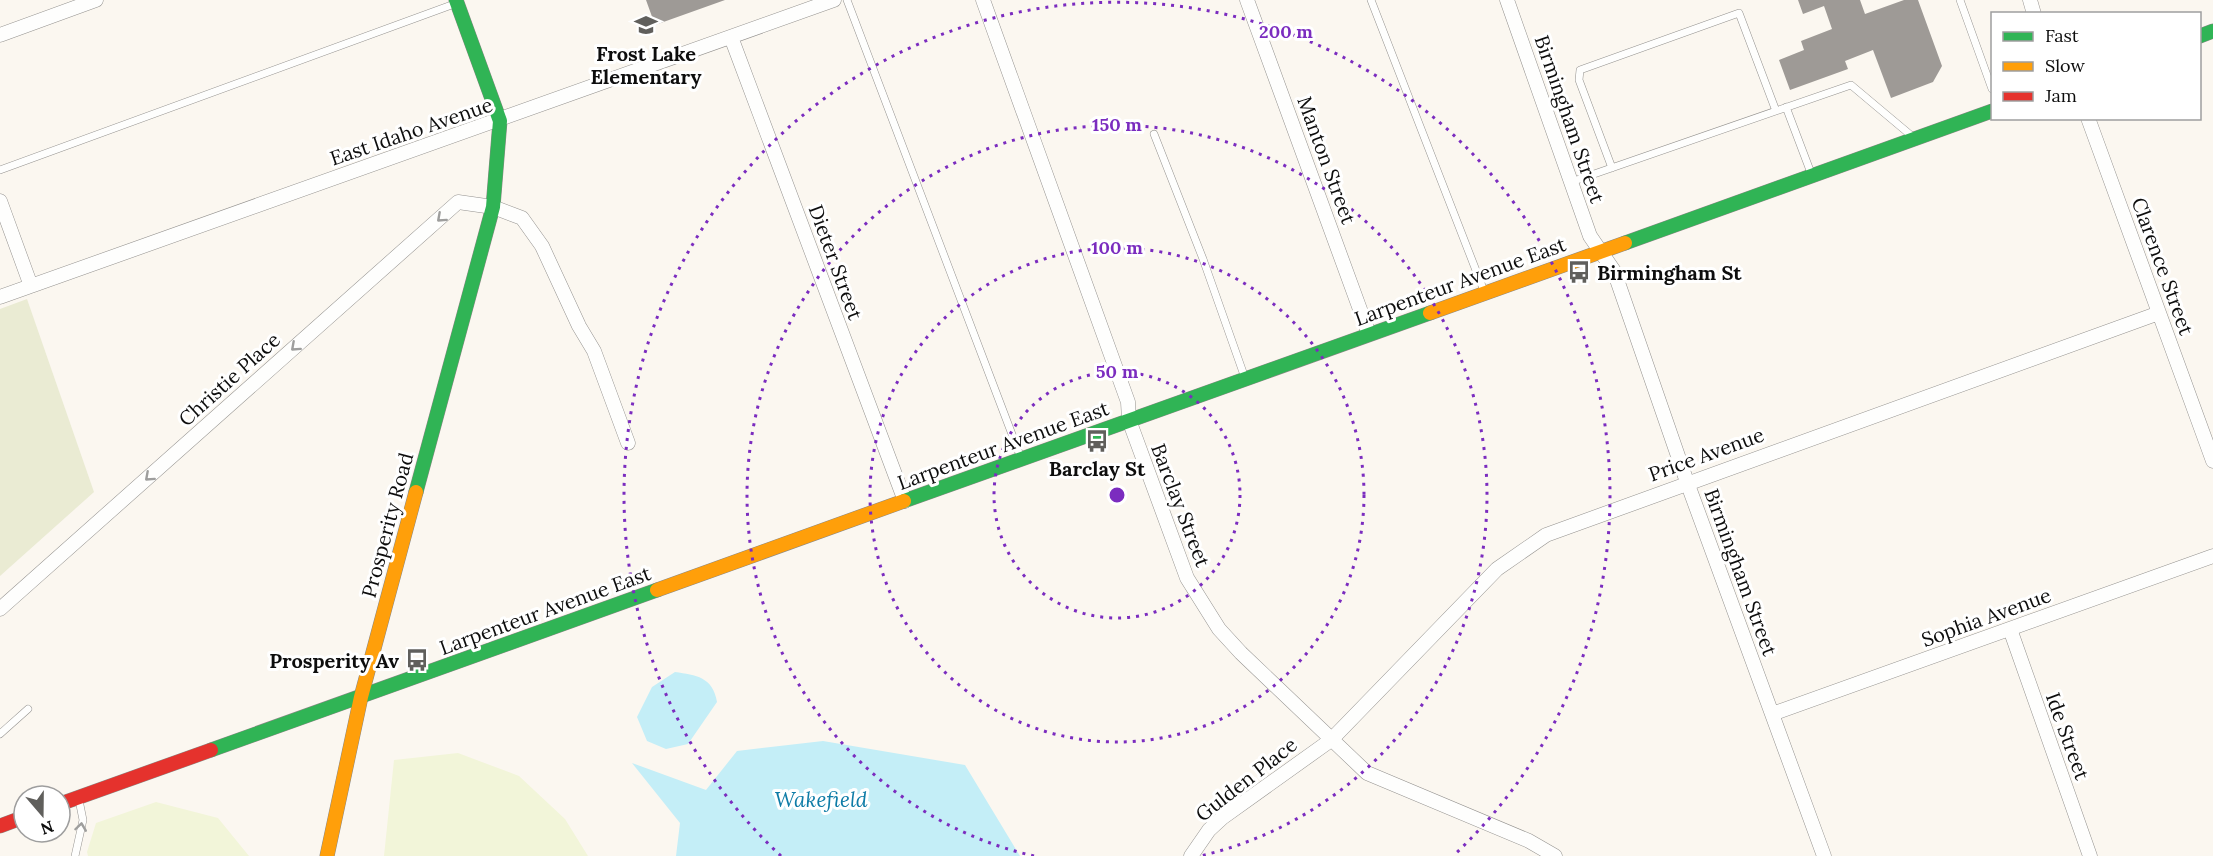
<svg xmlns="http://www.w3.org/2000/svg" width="2213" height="856" font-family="Lora,serif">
<rect width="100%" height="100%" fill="#fbf7f0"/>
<path fill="#eaebd3" d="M27,299L94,492L0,576V309Z"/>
<path fill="#f2f5d9" d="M458,753L519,776L565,819L588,856H384L394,760Z
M156,802L218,818L249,856H88L87,852L96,823Z"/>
<path fill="#c4eef7" d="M675,672C696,675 713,677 717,702L688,744L666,749L647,741L637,717L652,687Z
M823,741L965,765L1020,856H676L680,823L632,763L706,790L737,751Z"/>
<path fill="#9e9a96" d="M646,0H725L655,25Z
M1798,0H1860L1865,14L1904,0H1918L1942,66L1933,82L1891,98L1873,50L1845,61L1848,69L1790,90L1779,60L1804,50L1801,41L1832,29L1824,6L1803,14Z"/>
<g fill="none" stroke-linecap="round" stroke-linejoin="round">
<g stroke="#94928f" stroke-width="8">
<path id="lane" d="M847,0L1021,458
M1371,0L1484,291
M1960,0L1992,89
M1786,107L1811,173
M1154,134L1203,259L1245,378
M1612,168L1579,80L1580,70L1739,13L1776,111
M0,170L457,3
M1571,182L1851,85L1913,137
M0,734L28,709
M75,856L83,820L79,800"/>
</g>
<g stroke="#94928f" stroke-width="15">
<path id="street" d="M983,0L1128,402L1129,420L1187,578L1219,629L1241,653L1367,773L1529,841L1555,856
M1247,0L1369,334
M1507,0L1590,236L1614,271L1687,482L1824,856
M2030,0L2034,14
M0,35L96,0
M731,37L905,501
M2088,118L2213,461
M0,201L31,286
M0,297L834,0
M0,609L458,202L493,207L522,218L542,246L579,326L594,351L628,443
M2010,629L2090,856
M1772,714L2213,556
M1191,856L1209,830L1222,818L1331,740L1497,569L1546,535L2159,313"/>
</g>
<g stroke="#8b8986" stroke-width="15">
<path id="fast" d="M2200,36L2213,31
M1625,243L1992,111
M416,492L493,207L500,121L456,0
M904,501L1430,313
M211,750L657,590"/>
</g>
<g stroke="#8b8986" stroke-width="15">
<path id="slow" d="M1430,313L1625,243
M657,590L904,501
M327,856L361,697L416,492"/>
</g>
<g stroke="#8b8986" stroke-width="15">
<path id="jam" d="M60,804L211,750
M0,826L24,817"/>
</g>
<use href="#lane" stroke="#fefefd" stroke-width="7"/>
<use href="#street" stroke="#fefefd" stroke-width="14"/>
<use href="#fast" stroke="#30b455" stroke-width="14"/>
<use href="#slow" stroke="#ff9f0a" stroke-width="14"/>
<use href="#jam" stroke="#e5322d" stroke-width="14"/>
</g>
<defs><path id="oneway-chevron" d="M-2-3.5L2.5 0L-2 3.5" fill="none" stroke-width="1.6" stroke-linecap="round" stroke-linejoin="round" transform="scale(1.5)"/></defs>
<g stroke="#9e9e9d">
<use href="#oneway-chevron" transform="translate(441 218) rotate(138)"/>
<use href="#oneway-chevron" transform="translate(295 347) rotate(138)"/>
<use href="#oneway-chevron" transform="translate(149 477) rotate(138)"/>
<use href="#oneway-chevron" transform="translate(81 827) rotate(-82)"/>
</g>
<g fill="none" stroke="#7b2cbf" stroke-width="3" stroke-dasharray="3 6">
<circle cx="1117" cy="495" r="123"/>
<circle cx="1117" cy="495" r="247"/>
<path d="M1034 856A370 370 0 1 1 1200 856"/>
<path d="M781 856A493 493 0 1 1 1453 856"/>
</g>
<defs>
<g id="school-bare" transform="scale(1.8)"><path d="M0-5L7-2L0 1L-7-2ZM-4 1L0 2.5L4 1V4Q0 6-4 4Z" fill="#605f5c" stroke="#fff" stroke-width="2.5" paint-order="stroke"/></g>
<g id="bus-bare" transform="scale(1.8)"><path d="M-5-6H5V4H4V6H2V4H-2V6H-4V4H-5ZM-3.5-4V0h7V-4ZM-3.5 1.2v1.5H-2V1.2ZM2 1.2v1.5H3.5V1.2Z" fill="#605f5c" stroke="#fff" stroke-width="2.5" paint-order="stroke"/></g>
</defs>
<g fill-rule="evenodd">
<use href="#school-bare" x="646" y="25"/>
<use href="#bus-bare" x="1579" y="272"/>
<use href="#bus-bare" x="1097" y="441"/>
<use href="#bus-bare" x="417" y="660"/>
</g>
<g text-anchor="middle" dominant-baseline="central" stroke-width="6" stroke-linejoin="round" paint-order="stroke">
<g font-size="20" font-weight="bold" fill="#0d0d0d" stroke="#fff">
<text x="646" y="53">Frost Lake<tspan x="646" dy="23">Elementary</tspan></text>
<text x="1597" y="272" text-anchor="start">Birmingham St</text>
<text x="1097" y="468">Barclay St</text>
<text x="399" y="660" text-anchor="end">Prosperity Av</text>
</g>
<g font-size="20" fill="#0d0d0d" stroke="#fff">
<text transform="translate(1570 119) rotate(71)">Birmingham Street</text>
<text transform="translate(411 131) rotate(-19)">East Idaho Avenue</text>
<text transform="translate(1327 160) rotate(70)">Manton Street</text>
<text transform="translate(836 262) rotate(70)">Dieter Street</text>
<text transform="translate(2163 266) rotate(70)">Clarence Street</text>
<text transform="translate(1460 281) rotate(-20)">Larpenteur Avenue East</text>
<text transform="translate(229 379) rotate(-42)">Christie Place</text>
<text transform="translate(1003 445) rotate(-20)">Larpenteur Avenue East</text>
<text transform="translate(1706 454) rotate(-20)">Price Avenue</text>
<text transform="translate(1181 505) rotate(69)">Barclay Street</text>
<text transform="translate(387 525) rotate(-75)">Prosperity Road</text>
<text transform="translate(1741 572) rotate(70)">Birmingham Street</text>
<text transform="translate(545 610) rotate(-20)">Larpenteur Avenue East</text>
<text transform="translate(1986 617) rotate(-20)">Sophia Avenue</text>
<text transform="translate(2068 736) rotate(70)">Ide Street</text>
<text transform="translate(1246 779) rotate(-38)">Gulden Place</text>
</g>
<g font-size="21" font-style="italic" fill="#0e7ca7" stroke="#fff">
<text x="821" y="799">Wakefield</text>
</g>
</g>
<circle cx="1117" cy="495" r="9" fill="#7b2cbf" stroke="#fff" stroke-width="3"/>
<g font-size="18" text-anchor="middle" font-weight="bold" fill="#7b2cbf" stroke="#fff" stroke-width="6" stroke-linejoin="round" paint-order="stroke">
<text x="1286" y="38">200 m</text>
<text x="1117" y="131">150 m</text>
<text x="1117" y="254">100 m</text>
<text x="1117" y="378">50 m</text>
</g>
<rect x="1991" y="12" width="210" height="108" fill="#ffffff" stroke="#9e9e9e" stroke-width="1.5"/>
<rect x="2003" y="32" width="30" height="9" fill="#30b455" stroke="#9e9e9e" stroke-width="1.5"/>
<text x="2045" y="42" font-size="18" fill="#0d0d0d">Fast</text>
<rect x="2003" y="62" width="30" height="9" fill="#ff9f0a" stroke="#9e9e9e" stroke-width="1.5"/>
<text x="2045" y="72" font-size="18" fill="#0d0d0d">Slow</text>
<rect x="2003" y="92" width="30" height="9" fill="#e5322d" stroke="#9e9e9e" stroke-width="1.5"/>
<text x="2045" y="102" font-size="18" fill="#0d0d0d">Jam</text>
<g transform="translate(42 814) rotate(160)"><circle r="28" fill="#ffffff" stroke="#9e9e9e" stroke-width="1.5"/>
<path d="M0-4.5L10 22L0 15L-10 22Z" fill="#605f5c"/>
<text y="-9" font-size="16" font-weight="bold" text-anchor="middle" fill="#0d0d0d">N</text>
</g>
</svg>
